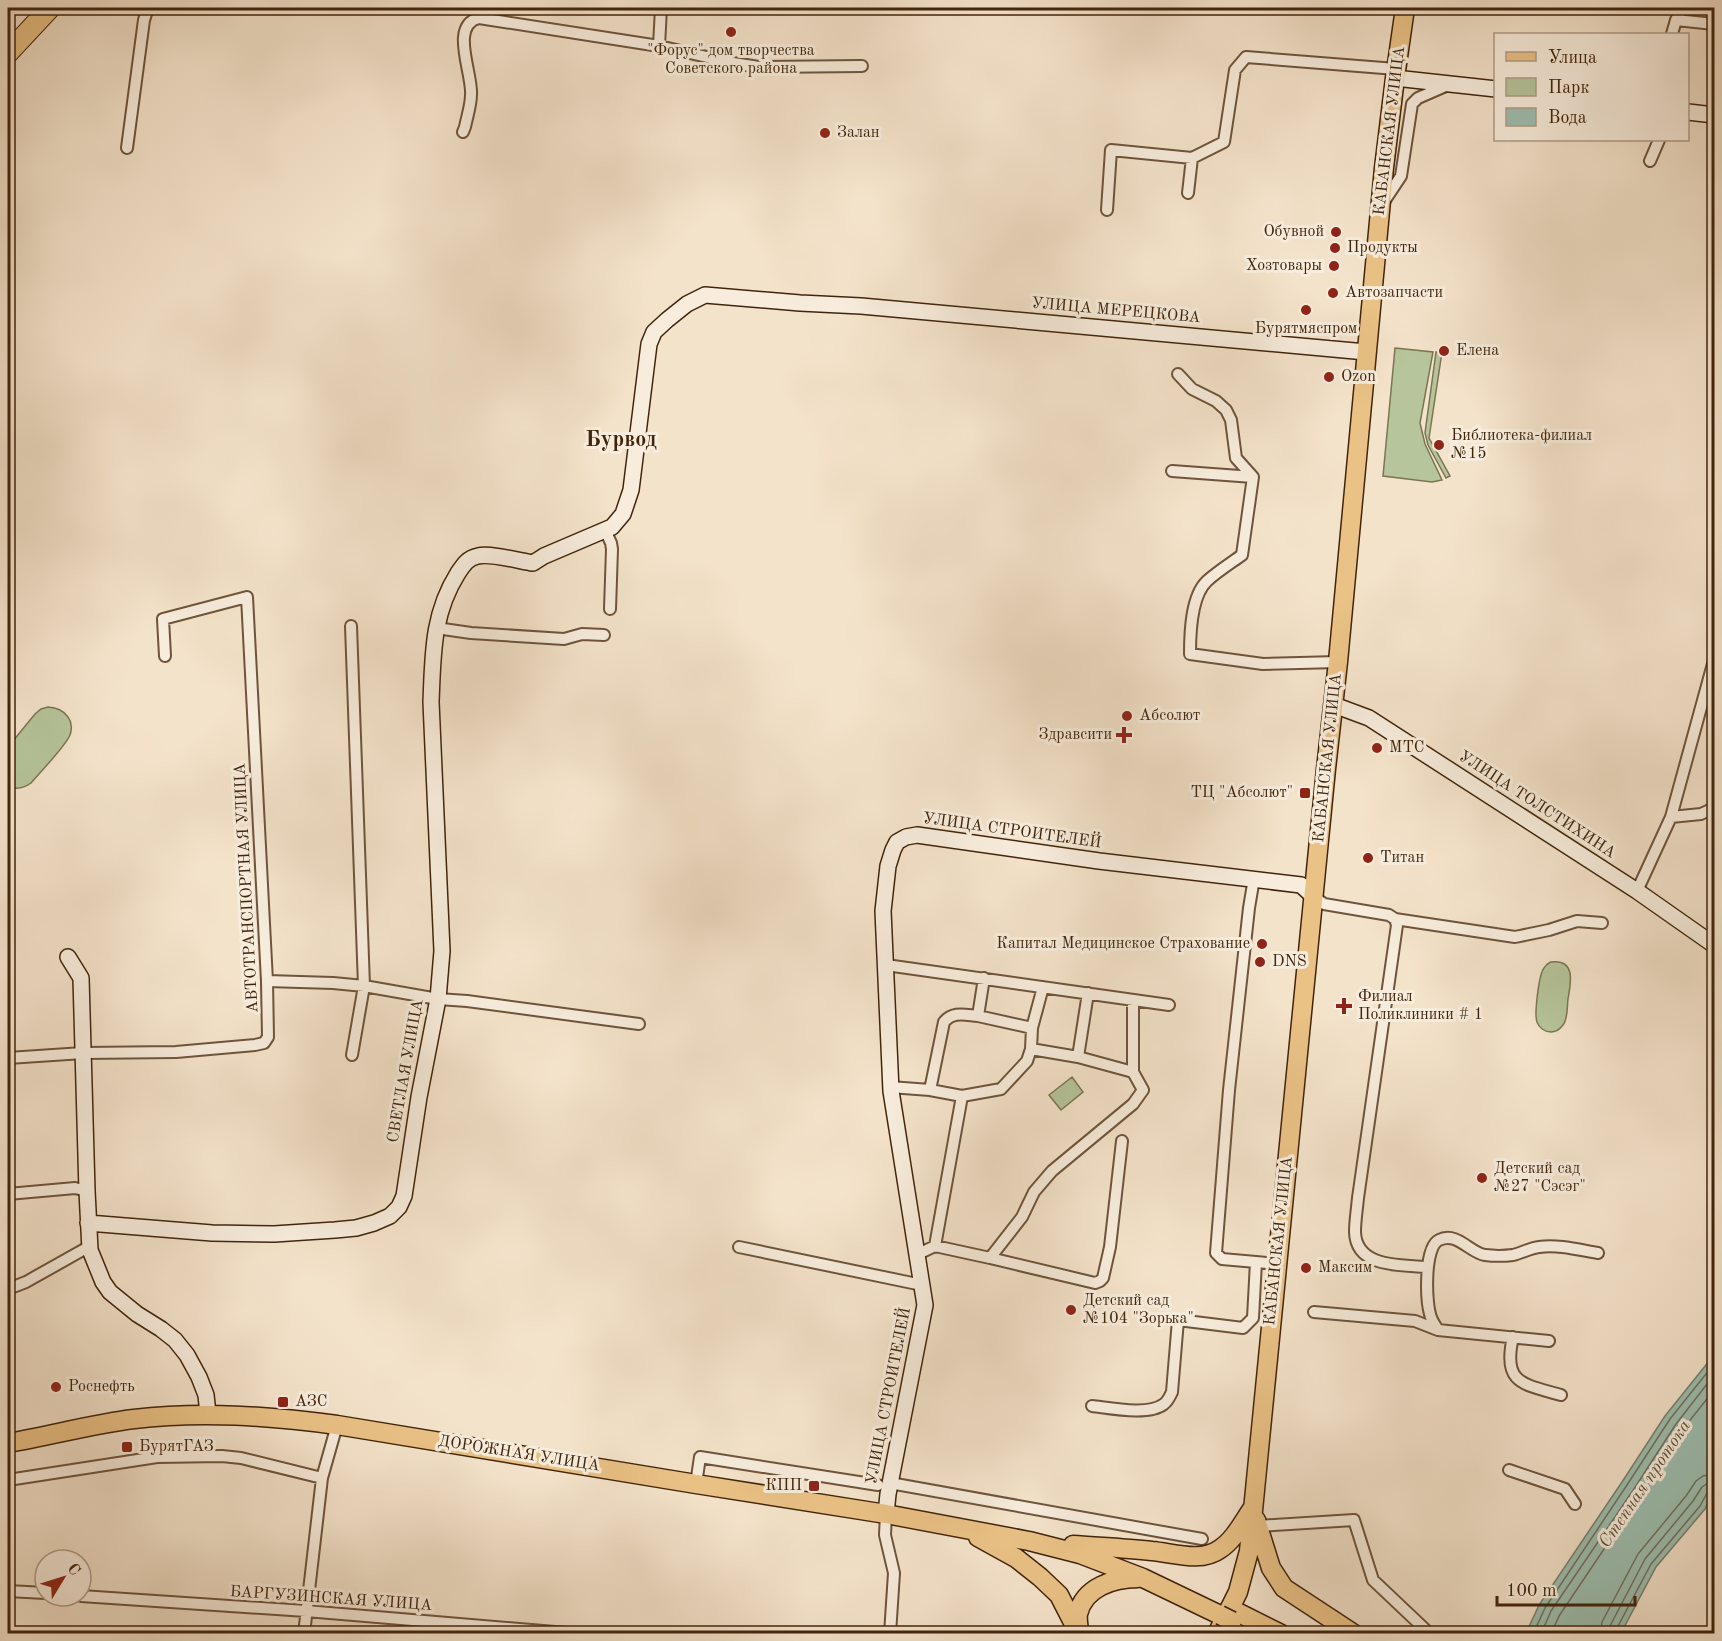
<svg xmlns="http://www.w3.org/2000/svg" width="1722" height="1641" font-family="'Old Standard TT',serif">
<rect width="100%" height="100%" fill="#f4e3cb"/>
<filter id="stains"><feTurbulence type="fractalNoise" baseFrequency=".00333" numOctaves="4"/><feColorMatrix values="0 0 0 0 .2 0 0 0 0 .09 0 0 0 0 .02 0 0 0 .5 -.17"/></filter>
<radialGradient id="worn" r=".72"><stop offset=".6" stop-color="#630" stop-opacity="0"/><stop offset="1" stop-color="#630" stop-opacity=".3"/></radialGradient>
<path fill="#b6c59b" stroke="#7c7553" stroke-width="1.5" d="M1395,348L1433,352L1420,423L1425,444L1442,480L1432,482L1383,476Z
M1436,352H1442L1429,438L1450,476L1446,478L1428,445L1425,433Z
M48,707C57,708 63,710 68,717C72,722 72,730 70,735C65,747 40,772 31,783C24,788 16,790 8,786V747L35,714L41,709Z
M1551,962C1576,959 1571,982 1568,999C1567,1007 1568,1019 1563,1025C1560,1029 1556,1032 1551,1032C1545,1032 1539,1028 1537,1022C1534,1014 1539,974 1544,968C1546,964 1547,964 1551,962Z
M1072,1077L1083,1092L1061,1110L1049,1095Z"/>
<path fill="#9dbfb1" stroke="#78816f" stroke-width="1.5" d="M1714,1355V1492L1705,1509L1656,1567L1621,1633H1526L1539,1605L1622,1482L1665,1416Z"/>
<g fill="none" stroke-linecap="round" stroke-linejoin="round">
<path stroke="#6f725e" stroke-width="1.5" d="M1533,1634L1545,1608L1627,1485L1670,1419L1714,1364
M1541,1634L1551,1611L1634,1489L1676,1424L1714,1375
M1551,1634L1559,1616L1641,1494L1683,1429L1714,1390
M1600,1634L1602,1622L1638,1554L1686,1496L1696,1481L1703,1476L1714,1474
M1609,1634L1610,1626L1645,1559L1693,1501L1702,1487L1708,1483H1714
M1616,1634L1617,1628L1651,1564L1700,1506L1707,1493L1714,1490"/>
<g stroke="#6e543b" stroke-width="14">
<path id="street" d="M1676,20L1682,8
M1672,34L1676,20L1714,24
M659,46L661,8
M463,132L465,127C467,117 471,105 471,95C473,74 449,25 479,18L659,46L733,63L759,67L862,66
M127,148L144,20L148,8
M1650,161L1659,140
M1188,193L1192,158L1224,142L1235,70L1246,57L1396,69
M1383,203L1401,176L1412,104L1418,98L1448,85
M1107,210L1111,150L1192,158
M1178,374L1192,389L1216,401L1226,410L1231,420L1236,458L1253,477L1242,555C1231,563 1218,571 1207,581C1191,596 1190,633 1190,654L1263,664L1338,662
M1172,471L1253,477
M605,530L611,543L612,549L610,609
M351,626L364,986L352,1055
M436,628L471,633L564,639L582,634L604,635
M1671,817L1701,814L1714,808
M1254,878L1249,908L1229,1090L1216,1253L1222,1259L1256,1262
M1637,891L1671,817L1714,660
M1313,896L1324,904L1389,915L1395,919L1397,925L1358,1198C1357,1209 1355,1221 1355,1232C1356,1268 1401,1265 1428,1267
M1395,919L1515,937L1549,930L1577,921L1602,923
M886,965L1169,1005
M984,978L978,1016L1032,1028
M267,981L333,983L364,986L438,999L467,1001L639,1024
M1031,1049L1078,1057L1133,1072
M1078,1057L1088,993
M8,1058L83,1053L176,1052L255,1045L264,1043L268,1037L267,981L247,597L163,619L165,656
M890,1087L930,1090L962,1096
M930,1090L944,1022C953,1011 965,1015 978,1016
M8,1194L75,1188L87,1191
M935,1246L990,1258L1022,1217L1034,1192L1052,1171L1133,1104L1143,1090L1133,1072V1000
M739,1247L922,1285
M916,1255L935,1246L962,1096L1001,1089L1027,1061L1031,1049L1032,1028L1043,987
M990,1258L1095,1283L1100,1281L1103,1278L1110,1247L1122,1141
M8,1289L26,1282L90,1246
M1314,1312L1415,1321L1438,1330L1549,1341
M1438,1330C1435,1325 1431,1320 1430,1314C1426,1300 1424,1247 1439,1240C1457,1231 1470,1253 1485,1255C1493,1256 1505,1256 1513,1255C1522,1253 1530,1248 1539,1247C1558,1244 1580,1250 1598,1253
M1513,1337C1502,1384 1523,1384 1561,1395
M1092,1406C1110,1408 1149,1416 1164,1404C1168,1401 1170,1396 1172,1392L1178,1320L1243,1328L1253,1318L1256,1262L1277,1264
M1509,1470L1565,1489L1575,1504
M8,1480L157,1457L222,1456L241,1458L322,1478
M890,1483L1202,1539
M696,1484L700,1457L878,1485
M886,1514L885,1535L894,1573L890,1634
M1258,1526L1354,1520L1373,1580L1430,1634
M8,1591L45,1593
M81,1596L306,1611L579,1634
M304,1634L322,1478L337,1425"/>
</g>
<g stroke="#41250b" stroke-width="18">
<path id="secondary" d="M1395,78L1496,89
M1688,112L1714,115
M1334,705L1369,718L1637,891L1714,945
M68,957L81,978L87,1191L90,1250L103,1282L110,1292L137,1314L161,1329L175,1340L187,1355L199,1377L206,1395L208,1414
M88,1223L212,1233L274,1234L335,1230L356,1228L374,1223L390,1216L399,1207L404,1196L419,1097L438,999L442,951L431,702C433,655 432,614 458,573C464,564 468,558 478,556C490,553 520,561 533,563L544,556L612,527L623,514L631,490L649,344L654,332L667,320L687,304L705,295L800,303L861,306L1366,352
M886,1514L888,1494L925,1305L891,1091L883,911L888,866L893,850L897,842L906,837L917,835L1099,861L1301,885L1313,896"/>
</g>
<g stroke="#41250b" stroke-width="21">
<path id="primary" d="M8,1443C50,1436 92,1424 134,1419C202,1411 269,1416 337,1425L696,1484L886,1514L1029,1541L1080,1554L1143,1578L1220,1615
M1256,1520L1271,1568L1284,1588L1354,1634
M978,1537L1016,1558L1040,1577L1059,1595L1079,1634
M1073,1545C1100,1547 1126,1548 1152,1551C1174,1553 1201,1563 1220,1549C1234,1540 1243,1522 1252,1509
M1237,1612L1281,1634
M1079,1633C1079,1627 1077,1620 1078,1614C1084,1587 1114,1578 1138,1578
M1217,1634L1238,1592L1249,1551L1326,769L1338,662L1384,168L1395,78L1405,8"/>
</g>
<g stroke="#41250b" stroke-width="22">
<path id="highway" d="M8,53L50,8"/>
</g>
<use href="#street" stroke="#f8eddd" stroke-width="10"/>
<use href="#secondary" stroke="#f8eddd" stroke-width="15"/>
<use href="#primary" stroke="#eac286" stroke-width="18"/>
<use href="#highway" stroke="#eac286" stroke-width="20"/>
<g stroke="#41250b" stroke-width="21" stroke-linecap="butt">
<path id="primary-bridge" d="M1220,1615L1232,1621"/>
</g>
<use href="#primary-bridge" stroke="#eac286" stroke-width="18"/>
</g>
<g fill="#8f2418" stroke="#f8eddd" stroke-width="2">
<circle cx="731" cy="32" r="6"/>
<circle cx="825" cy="133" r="6"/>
<circle cx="1336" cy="232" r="6"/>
<circle cx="1335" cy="248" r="6"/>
<circle cx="1334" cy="266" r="6"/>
<circle cx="1333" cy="293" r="6"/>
<circle cx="1306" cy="310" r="6"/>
<circle cx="1444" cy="351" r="6"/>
<circle cx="1329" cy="377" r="6"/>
<circle cx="1439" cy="445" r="6"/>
<circle cx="1127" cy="716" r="6"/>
<path d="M1121 726h6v6h6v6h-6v6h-6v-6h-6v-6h6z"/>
<circle cx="1377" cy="748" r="6"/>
<rect x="1299" y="787" width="12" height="12" rx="3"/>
<circle cx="1368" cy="858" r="6"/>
<circle cx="1262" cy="944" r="6"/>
<circle cx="1260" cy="962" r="6"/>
<path d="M1341 997h6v6h6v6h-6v6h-6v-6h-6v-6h6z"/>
<circle cx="1482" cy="1178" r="6"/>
<circle cx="1306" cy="1268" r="6"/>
<circle cx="1071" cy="1310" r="6"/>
<circle cx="56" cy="1387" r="6"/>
<rect x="277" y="1396" width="12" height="12" rx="3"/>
<rect x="121" y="1441" width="12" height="12" rx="3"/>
<rect x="808" y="1480" width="12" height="12" rx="3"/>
</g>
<g text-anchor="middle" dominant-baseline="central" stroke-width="6" stroke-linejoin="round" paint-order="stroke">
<g font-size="16" fill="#41250b" stroke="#f8eddd" text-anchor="start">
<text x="731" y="51" text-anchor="middle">"Форус" дом творчества<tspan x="731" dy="18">Советского района</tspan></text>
<text x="837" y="133">Залан</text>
<text x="1324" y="232" text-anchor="end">Обувной</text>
<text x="1347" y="248">Продукты</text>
<text x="1322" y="266" text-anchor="end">Хозтовары</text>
<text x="1345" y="293">Автозапчасти</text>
<text x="1306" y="329" text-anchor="middle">Бурятмяспром</text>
<text x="1456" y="351">Елена</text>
<text x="1341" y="377">Ozon</text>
<text x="1451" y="436">Библиотека-филиал<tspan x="1451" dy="18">№15</tspan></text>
<text x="1139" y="716">Абсолют</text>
<text x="1112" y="735" text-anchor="end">Здравсити</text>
<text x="1389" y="748">МТС</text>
<text x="1293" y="793" text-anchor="end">ТЦ "Абсолют"</text>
<text x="1380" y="858">Титан</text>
<text x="1250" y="944" text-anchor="end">Капитал Медицинское Страхование</text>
<text x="1272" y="962">DNS</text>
<text x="1358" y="997">Филиал<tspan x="1358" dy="18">Поликлиники # 1</tspan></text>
<text x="1494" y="1169">Детский сад<tspan x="1494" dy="18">№27 "Сэсэг"</tspan></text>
<text x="1318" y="1268">Максим</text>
<text x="1083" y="1301">Детский сад<tspan x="1083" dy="18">№104 "Зорька"</tspan></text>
<text x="68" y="1387">Роснефть</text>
<text x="295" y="1402">АЗС</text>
<text x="139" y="1447">БурятГАЗ</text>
<text x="802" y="1486" text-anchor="end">КПП</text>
</g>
<g font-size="16" fill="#41250b" stroke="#f8eddd">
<text transform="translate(1390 131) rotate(-83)">КАБАНСКАЯ УЛИЦА</text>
<text transform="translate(1116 311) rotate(5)">УЛИЦА МЕРЕЦКОВА</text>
<text transform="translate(1328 758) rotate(-84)">КАБАНСКАЯ УЛИЦА</text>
<text transform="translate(1537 805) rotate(33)">УЛИЦА ТОЛСТИХИНА</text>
<text transform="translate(1012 831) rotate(8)">УЛИЦА СТРОИТЕЛЕЙ</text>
<text transform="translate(247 888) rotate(-93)">АВТОТРАНСПОРТНАЯ УЛИЦА</text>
<text transform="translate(406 1071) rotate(-80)">СВЕТЛАЯ УЛИЦА</text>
<text transform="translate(1279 1241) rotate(-84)">КАБАНСКАЯ УЛИЦА</text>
<text transform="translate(889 1396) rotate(-79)">УЛИЦА СТРОИТЕЛЕЙ</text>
<text transform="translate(519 1454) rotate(9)">ДОРОЖНАЯ УЛИЦА</text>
<text transform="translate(331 1599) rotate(4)">БАРГУЗИНСКАЯ УЛИЦА</text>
</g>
<g font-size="18" font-style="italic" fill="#5d533d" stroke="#f8eddd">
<text transform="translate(1645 1484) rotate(-56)">Степная протока</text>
</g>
<g font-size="22" font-weight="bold" fill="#41250b" stroke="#f8eddd">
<text x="621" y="440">Бурвод</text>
</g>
</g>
<rect width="1722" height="1641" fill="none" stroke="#f4e3cb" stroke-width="30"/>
<rect x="9" y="9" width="1704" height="1623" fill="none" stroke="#41250b" stroke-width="3"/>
<rect x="15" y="15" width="1692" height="1611" fill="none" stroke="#41250b" stroke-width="1.5"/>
<rect x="1494" y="33" width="195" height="108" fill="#f8eddd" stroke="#af9d89" stroke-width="1.5"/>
<rect x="1506" y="52" width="30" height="9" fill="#eac286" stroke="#af9d89" stroke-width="1.5"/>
<text x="1548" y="63" font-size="18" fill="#41250b">Улица</text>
<rect x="1506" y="78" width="30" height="18" fill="#b6c59b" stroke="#af9d89" stroke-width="1.5"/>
<text x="1548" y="93" font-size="18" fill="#41250b">Парк</text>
<rect x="1506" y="108" width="30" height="18" fill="#9dbfb1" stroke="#af9d89" stroke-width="1.5"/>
<text x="1548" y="123" font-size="18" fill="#41250b">Вода</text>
<g transform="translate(63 1578) rotate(52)"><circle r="28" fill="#f8eddd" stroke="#af9d89" stroke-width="1.5"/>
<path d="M0-4.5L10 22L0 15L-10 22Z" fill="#8f2418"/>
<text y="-9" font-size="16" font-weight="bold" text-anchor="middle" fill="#41250b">С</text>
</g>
<path d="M1497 1596v9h138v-9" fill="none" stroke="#41250b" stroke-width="3"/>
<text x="1506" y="1596" font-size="18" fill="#41250b" stroke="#f8eddd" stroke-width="4.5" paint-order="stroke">100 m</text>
<rect width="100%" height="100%" filter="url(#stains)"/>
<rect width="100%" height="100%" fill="url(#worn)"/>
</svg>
